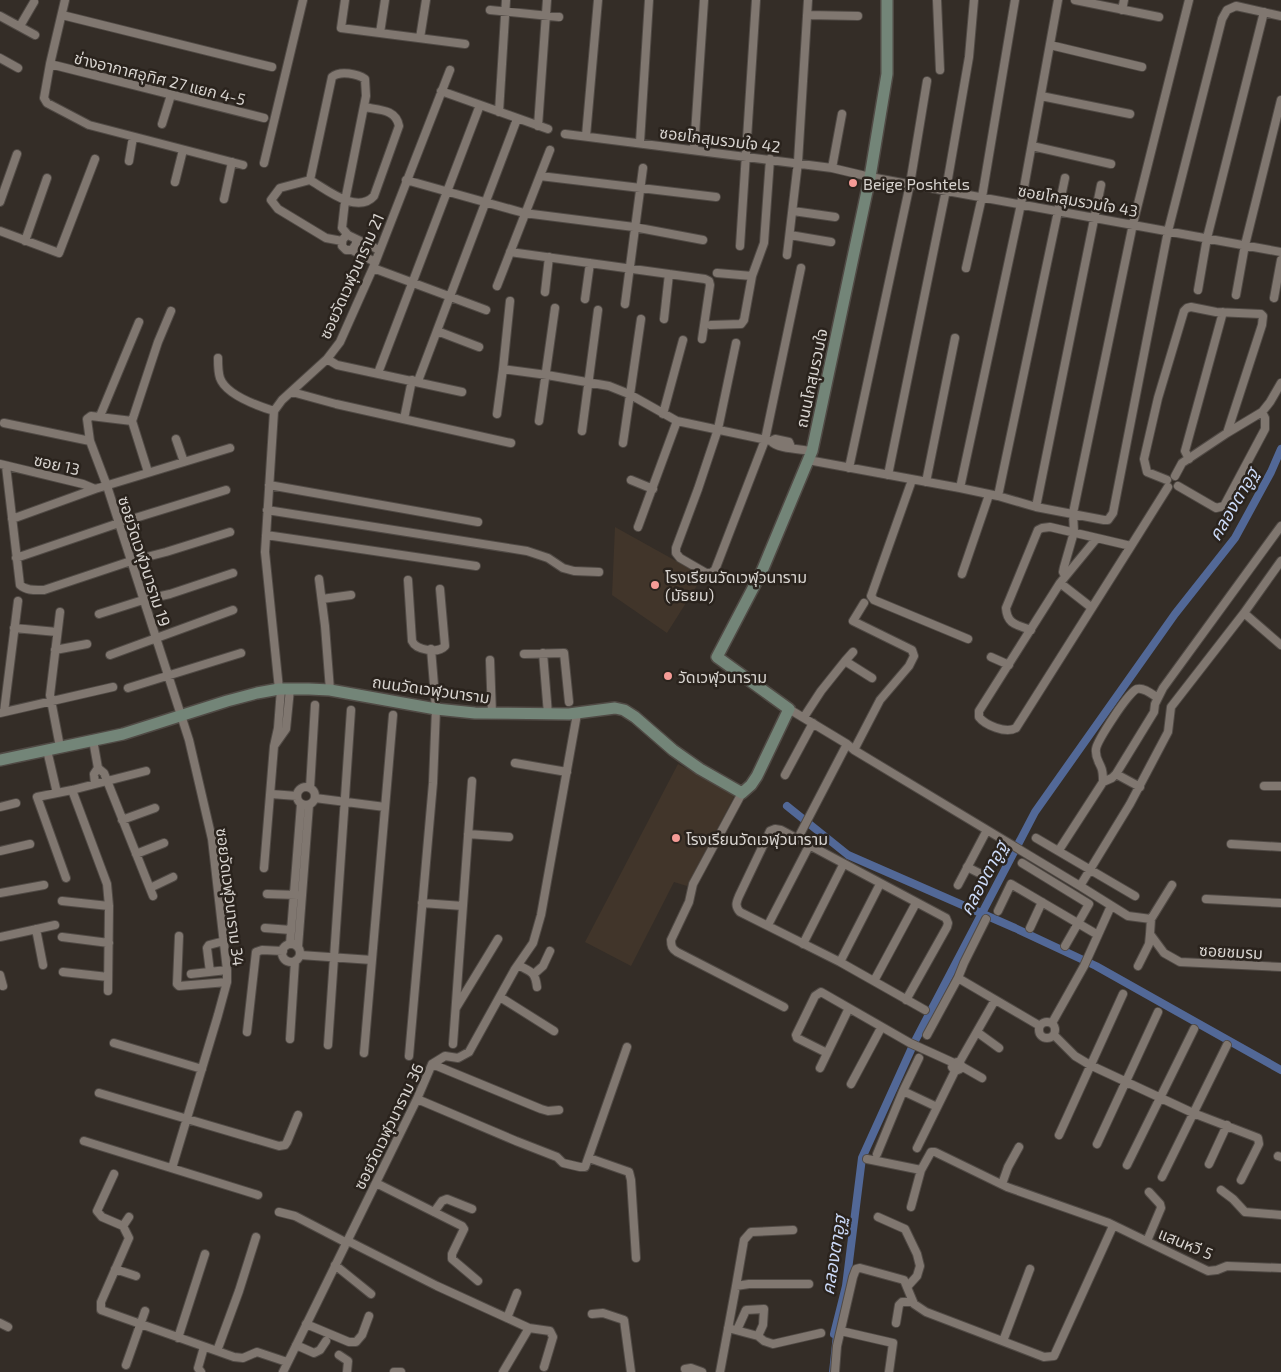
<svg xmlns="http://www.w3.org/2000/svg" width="1281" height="1372" font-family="'Exo 2','Noto Sans Thai',sans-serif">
<rect width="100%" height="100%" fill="#342d27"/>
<path fill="#41352a" d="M615,527L703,576L667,633L612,595Z
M678,764L735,795L687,886L674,882L631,966L585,942Z"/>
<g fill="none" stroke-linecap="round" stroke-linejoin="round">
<path stroke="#526897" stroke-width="2" d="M830,1372L834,1334"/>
<path stroke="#526897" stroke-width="8" d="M787,806L848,855L1015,928L1096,966L1281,1070
M834,1334L846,1286L862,1158L915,1041L1035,812L1175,614L1235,538L1271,472L1281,449"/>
<g stroke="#504a45" stroke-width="10">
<path id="street" d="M65,0L50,64L44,98L47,103L89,125L243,165
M345,0L341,28L465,44
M937,0L940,70
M1075,0L1159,17
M490,10L559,17
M1122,10L1124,0
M62,15L272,67
M807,15L858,16
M0,16L35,35
M20,26L34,2
M380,33L385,0
M420,38L426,0
M1050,45L1142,67
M0,58L18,68
M50,64L264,118
M441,91L548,129
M1041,96L1130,114
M499,112L506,0
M162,124L171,95
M538,126L547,0
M565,134L832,168L870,177L1281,252
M586,136L598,0
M640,142L649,0
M1032,146L1111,164
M694,149L704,0
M129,161L133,137
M264,163L303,0
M832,168L842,114
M540,176L716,197
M310,180L332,77C340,70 358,74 365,79L366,96L345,201L342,228L348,235
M406,180L524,213L634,227L703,240
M175,182L183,150
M224,199L232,162
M0,202L17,154
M793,211L835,217
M0,231L59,253L95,159
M790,235L831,242
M356,240V244L352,250H346L342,246C342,241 342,238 348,235L379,250
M25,241L47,178
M342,241L326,238L278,209L271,200L280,188L310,180C326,189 357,215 374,196L399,126C396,109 379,110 364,107
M740,246L756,0
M352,250L375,262
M510,252L705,279L709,281L710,285L702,339
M787,255L798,162L808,0
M373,268L486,310
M966,268L982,197L1015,0
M717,273L752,276
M497,286L550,150
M1198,290L1207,238L1264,12
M545,292L549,257
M1236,295L1245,245L1281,100
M1274,298L1281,260
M585,299L590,263
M625,304L643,168
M664,319L669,274
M711,325L741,324L744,320L752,276L764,243L770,159
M437,331L479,347
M736,343L718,429L698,489L676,548V553L680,558L706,573H711L715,570L765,440L801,268
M218,358C218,364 218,372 220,378C226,395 258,406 274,411
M327,359L337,365L462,392
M503,369L510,301
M378,373L480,105
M418,381L517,119
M292,392L336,404L511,443
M497,414L503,369L547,375L609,386L629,394L677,421L771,441C777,449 801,449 812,451
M663,414L683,340
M100,416L139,322
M404,419L412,380
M132,421L91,416L87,419L90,441L107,486L189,740L212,839L227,970V982L218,1015L172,1168
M539,421L555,308
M4,423L90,441
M582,431L598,310
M1227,433L1262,412L1270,402L1281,383
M176,439L184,462
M771,441L775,439L789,442L791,447
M623,443L641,319
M1189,459L1185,451L1223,312
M808,460L960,488L998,496L1036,507L1104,520H1108L1113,513L1168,231L1222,19L1227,10L1236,6L1281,16
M0,464L83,484L95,489L230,448
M6,466L20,585C27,591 35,590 44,590L131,561L166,552L230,532
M849,468L910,184L927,81
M148,472L132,421L158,342L171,311
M888,475L946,190L969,57L974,0
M631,480L653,489
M912,480L871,596L874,600L968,639
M1167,480L1147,472L1144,459L1158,398L1184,311L1187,308L1191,307L1216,312L1261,314L1263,316L1262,325L1227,433L1182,463L1175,476
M926,482L955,338
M269,485L478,522
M1178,486L1216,508L1224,506L1265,429V418L1262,412
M960,488L1021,204L1058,0
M998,496L1065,178
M1036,507L1101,185
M267,510L527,551L548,558L563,568L574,571L599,572
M12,519L95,489
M638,527L677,421
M266,535L476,566
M1097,538L1131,546L1016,728C1006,734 985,725 979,717V711L1060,583Z
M1131,546L1168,487
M16,558L119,523L226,490
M962,574L989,495
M1065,576L1063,572L1064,567L1074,532L1073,513L1133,224L1189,0
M319,579L325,626L330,690
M408,580L412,641C416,650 438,654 445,646L440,589
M1060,583L1092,608
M322,599L351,595
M1244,613L1281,645
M99,614L143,600L170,594L233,573
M14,628L57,632
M1031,630C1018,625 1007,625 1006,608L1038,530L1042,528L1050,527L1097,538
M55,650L87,644
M543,653L548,714
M524,654L564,653L569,702
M110,655L233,610
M991,657L1009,665
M490,660L492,714
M845,661L853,652
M128,688L241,653
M279,689L265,552L274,411L282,400L327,359L340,342L373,268L450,70
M281,689L278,728L274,746L286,729L290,689
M789,709L847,744L854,750L1080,886L1128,916L1151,919L1150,934L1164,953L1180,962L1281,967
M4,712L18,601
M0,713L113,687
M804,717L821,691L845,661L872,678
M93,740L98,768L104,773L153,896
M60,747L50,695L60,612
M47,750L57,793
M854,750L880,700L909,666L914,656L912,650L853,621L864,603
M515,763L567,772
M1116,774L1140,787
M785,775L813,723
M1103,782C1103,777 1103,771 1101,767C1098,760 1095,757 1096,749C1097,741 1129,691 1137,689C1144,687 1153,695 1158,698
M95,784L94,774L98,768
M1264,786H1281
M297 796a9 9 0 1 1 18 0a9 9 0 1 1-18 0Z
M310,788L315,705
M72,790L107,884L109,906L108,991
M742,793L693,884L689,902L671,940C671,946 672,949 677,952L784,1007
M271,794L297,796
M315,798L385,807
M0,807L16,803
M122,820L155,808
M468,834L509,837
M1036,838L1135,896
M797,840L847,744
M1231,844L1281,847
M1059,850L1103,782L1112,778L1116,774L1154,712L1155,704L1163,688L1281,526
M0,851L30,844
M136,854L164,843
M1022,863L1089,904L1065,946
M967,867L979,873
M264,868L274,746
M66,878L37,797L72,790L146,771
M958,885L987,830
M1080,886L1130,804L1168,732L1171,707L1244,613L1281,561
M150,888L173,877
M0,893L44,885
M267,894L297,895
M1206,899L1281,903
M62,901L109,906
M422,903L463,906
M998,911L1011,884L1098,935
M1151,919L1172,885
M768,925L809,846
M265,928L291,930
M1030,928L1042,902
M36,929L43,965
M179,936L177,984L179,986L227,982
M0,937L55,925
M62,937L109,943
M290,944L301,804
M803,944L843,865
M282 953a9 9 0 1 1 18 0a9 9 0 1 1-18 0Z
M298,947L309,805
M300,955L372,960
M840,962L880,884
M518,965C531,972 535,971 537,987
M1138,966L1149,944L1150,934
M63,972L108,977
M210,972L207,948L209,945L224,941
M191,974L227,970
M534,974L543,966L550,951
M0,975L3,986
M958,978L964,963L986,919
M874,981L916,903
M500,997L554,1031
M906,1000L947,927L948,923L946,918L781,830L775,829L770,831L739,896C736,903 735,906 740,912L840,962L925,1010
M456,1008L498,939
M1039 1030a8 8 0 1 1 16 0a8 8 0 1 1-16 0Z
M1052,1023L1084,966L1111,906
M247,1032L256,952L262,950L283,951
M977,1032L999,1048
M927,1035L958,978L1040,1026
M1054,1035L1075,1056L1090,1065L1193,1113L1258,1138L1259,1144L1241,1180
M290,1039L295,961
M114,1043L202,1069
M453,1044L472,781
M328,1045L351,710
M364,1053L393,715
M827,1053L797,1038L796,1035L815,996L821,992L910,1043L954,1063
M409,1056L433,783L436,709L431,649
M959,1063L995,1000
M432,1064L541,1109L548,1111L559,1110
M961,1066L982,1078
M820,1068L849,1008
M851,1084L881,1028
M903,1091L937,1107
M99,1093L279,1146L285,1145L287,1142L298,1115
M417,1099L516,1141L557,1157L563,1163L580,1167H585L627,1047
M1059,1135L1123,994
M84,1141L258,1195
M1097,1144L1158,1012
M917,1148L955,1071L960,1069L961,1065L957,1062L954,1063L952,1067L955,1071
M877,1154L903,1091L919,1058
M1278,1156L1281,1157
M589,1158L629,1172L631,1180L636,1258
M867,1159L921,1170L931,1152H935L1007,1187L1109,1223L1208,1271L1217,1270L1227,1266L1281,1268
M1209,1164L1227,1125
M1127,1165L1194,1029
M114,1174L97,1211L102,1217L123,1226
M1162,1177L1227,1045
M376,1183L462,1226L464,1229L452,1254V1259L478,1281
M1002,1184L1008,1167L1019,1147
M1221,1190L1233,1199L1245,1212L1281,1215
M911,1207L921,1170
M279,1212L295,1216L347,1243
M434,1212L442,1201L447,1199L472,1209
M129,1217L123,1226L129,1238L101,1302V1310L234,1357L243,1358L257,1352L287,1362
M878,1217L905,1229L917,1254L920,1266L917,1276L907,1287
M348,1241L437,1286L529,1328L550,1331L553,1337L544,1367
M1147,1241L1161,1208L1160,1204L1149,1192
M335,1265L371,1294
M115,1269L136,1276
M736,1286L744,1240L751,1232L793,1230
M592,1314L603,1313L624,1320L631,1372
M507,1318L517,1293
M0,1323L8,1327
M896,1323L899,1305L902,1302H913
M306,1324L349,1342H356L362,1335L369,1316
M728,1328L758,1336L764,1341L773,1344L821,1333
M737,1330L746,1310L764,1309L763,1325L758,1336
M841,1331L893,1343L889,1372
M178,1338L205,1254
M1003,1341L1030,1269
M296,1345L314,1353L320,1350L326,1341
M217,1351L239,1291L256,1237
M339,1355L348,1361L347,1372
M126,1365L145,1311
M685,1369L691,1368L702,1372
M201,1372L198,1368L204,1347
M283,1372L417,1099L432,1064L445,1056L458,1058L469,1052L515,969L533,943L541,915L577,714
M394,1372H401
M503,1372L529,1328
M720,1372L736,1286L749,1284H809
M835,1372L837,1346L853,1277L856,1269L860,1268L904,1280L914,1304L926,1312L1044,1357L1054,1356L1113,1226"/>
</g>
<g stroke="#504a45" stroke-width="14">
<path id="secondary" d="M0,760L123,734L227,701L257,693L279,689H309L330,690L436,709L475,713L569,714L615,708L624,710L635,717L673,750L700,769L742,793L751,785L757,776L789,709L717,657L762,571L812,451L870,177L887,74V0"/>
</g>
<use href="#street" stroke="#807770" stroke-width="8"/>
<use href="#secondary" stroke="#738578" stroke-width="11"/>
</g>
<g fill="#f59b96" stroke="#2a231d" stroke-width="2">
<circle cx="853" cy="183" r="5"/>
<circle cx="655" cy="585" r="5"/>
<circle cx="668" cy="676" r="5"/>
<circle cx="676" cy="838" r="5"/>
</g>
<g text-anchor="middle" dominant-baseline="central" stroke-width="5" stroke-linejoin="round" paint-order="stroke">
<g font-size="16" fill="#d8d4d0" stroke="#2a231d">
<text transform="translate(160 78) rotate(14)">ช่างอากาศอุทิศ 27 แยก 4-5</text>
<text transform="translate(720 139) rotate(7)">ซอยโกสุมรวมใจ 42</text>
<text transform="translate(1078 200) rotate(10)">ซอยโกสุมรวมใจ 43</text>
<text transform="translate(351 276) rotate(-66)">ซอยวัดเวฬุวนาราม 21</text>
<text transform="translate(811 378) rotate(-78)">ถนนโกสุมรวมใจ</text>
<text transform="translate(57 464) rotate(13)">ซอย 13</text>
<text transform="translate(145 561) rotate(72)">ซอยวัดเวฬุวนาราม 19</text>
<text transform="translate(431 689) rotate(8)">ถนนวัดเวฬุวนาราม</text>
<text transform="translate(231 897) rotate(83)">ซอยวัดเวฬุวนาราม 34</text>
<text transform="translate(1231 951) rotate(3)">ซอยชมรม</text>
<text transform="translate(388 1126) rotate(-64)">ซอยวัดเวฬุวนาราม 36</text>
<text transform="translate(1186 1243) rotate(23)">แสนหวี 5</text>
</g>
<g font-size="16" fill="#d8d4d0" stroke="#2a231d" text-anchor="start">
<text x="863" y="183">Beige Poshtels</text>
<text x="665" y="576">โรงเรียนวัดเวฬุวนาราม<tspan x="665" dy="18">(มัธยม)</tspan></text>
<text x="678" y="676">วัดเวฬุวนาราม</text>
<text x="686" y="838">โรงเรียนวัดเวฬุวนาราม</text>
</g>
<g font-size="18" font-style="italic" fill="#cbd9f7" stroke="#2a231d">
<text transform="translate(1233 504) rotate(-60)">คลองตาอูฐ</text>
<text transform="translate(983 878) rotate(-62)">คลองตาอูฐ</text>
<text transform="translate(833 1255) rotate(-81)">คลองตาอูฐ</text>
</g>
</g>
</svg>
